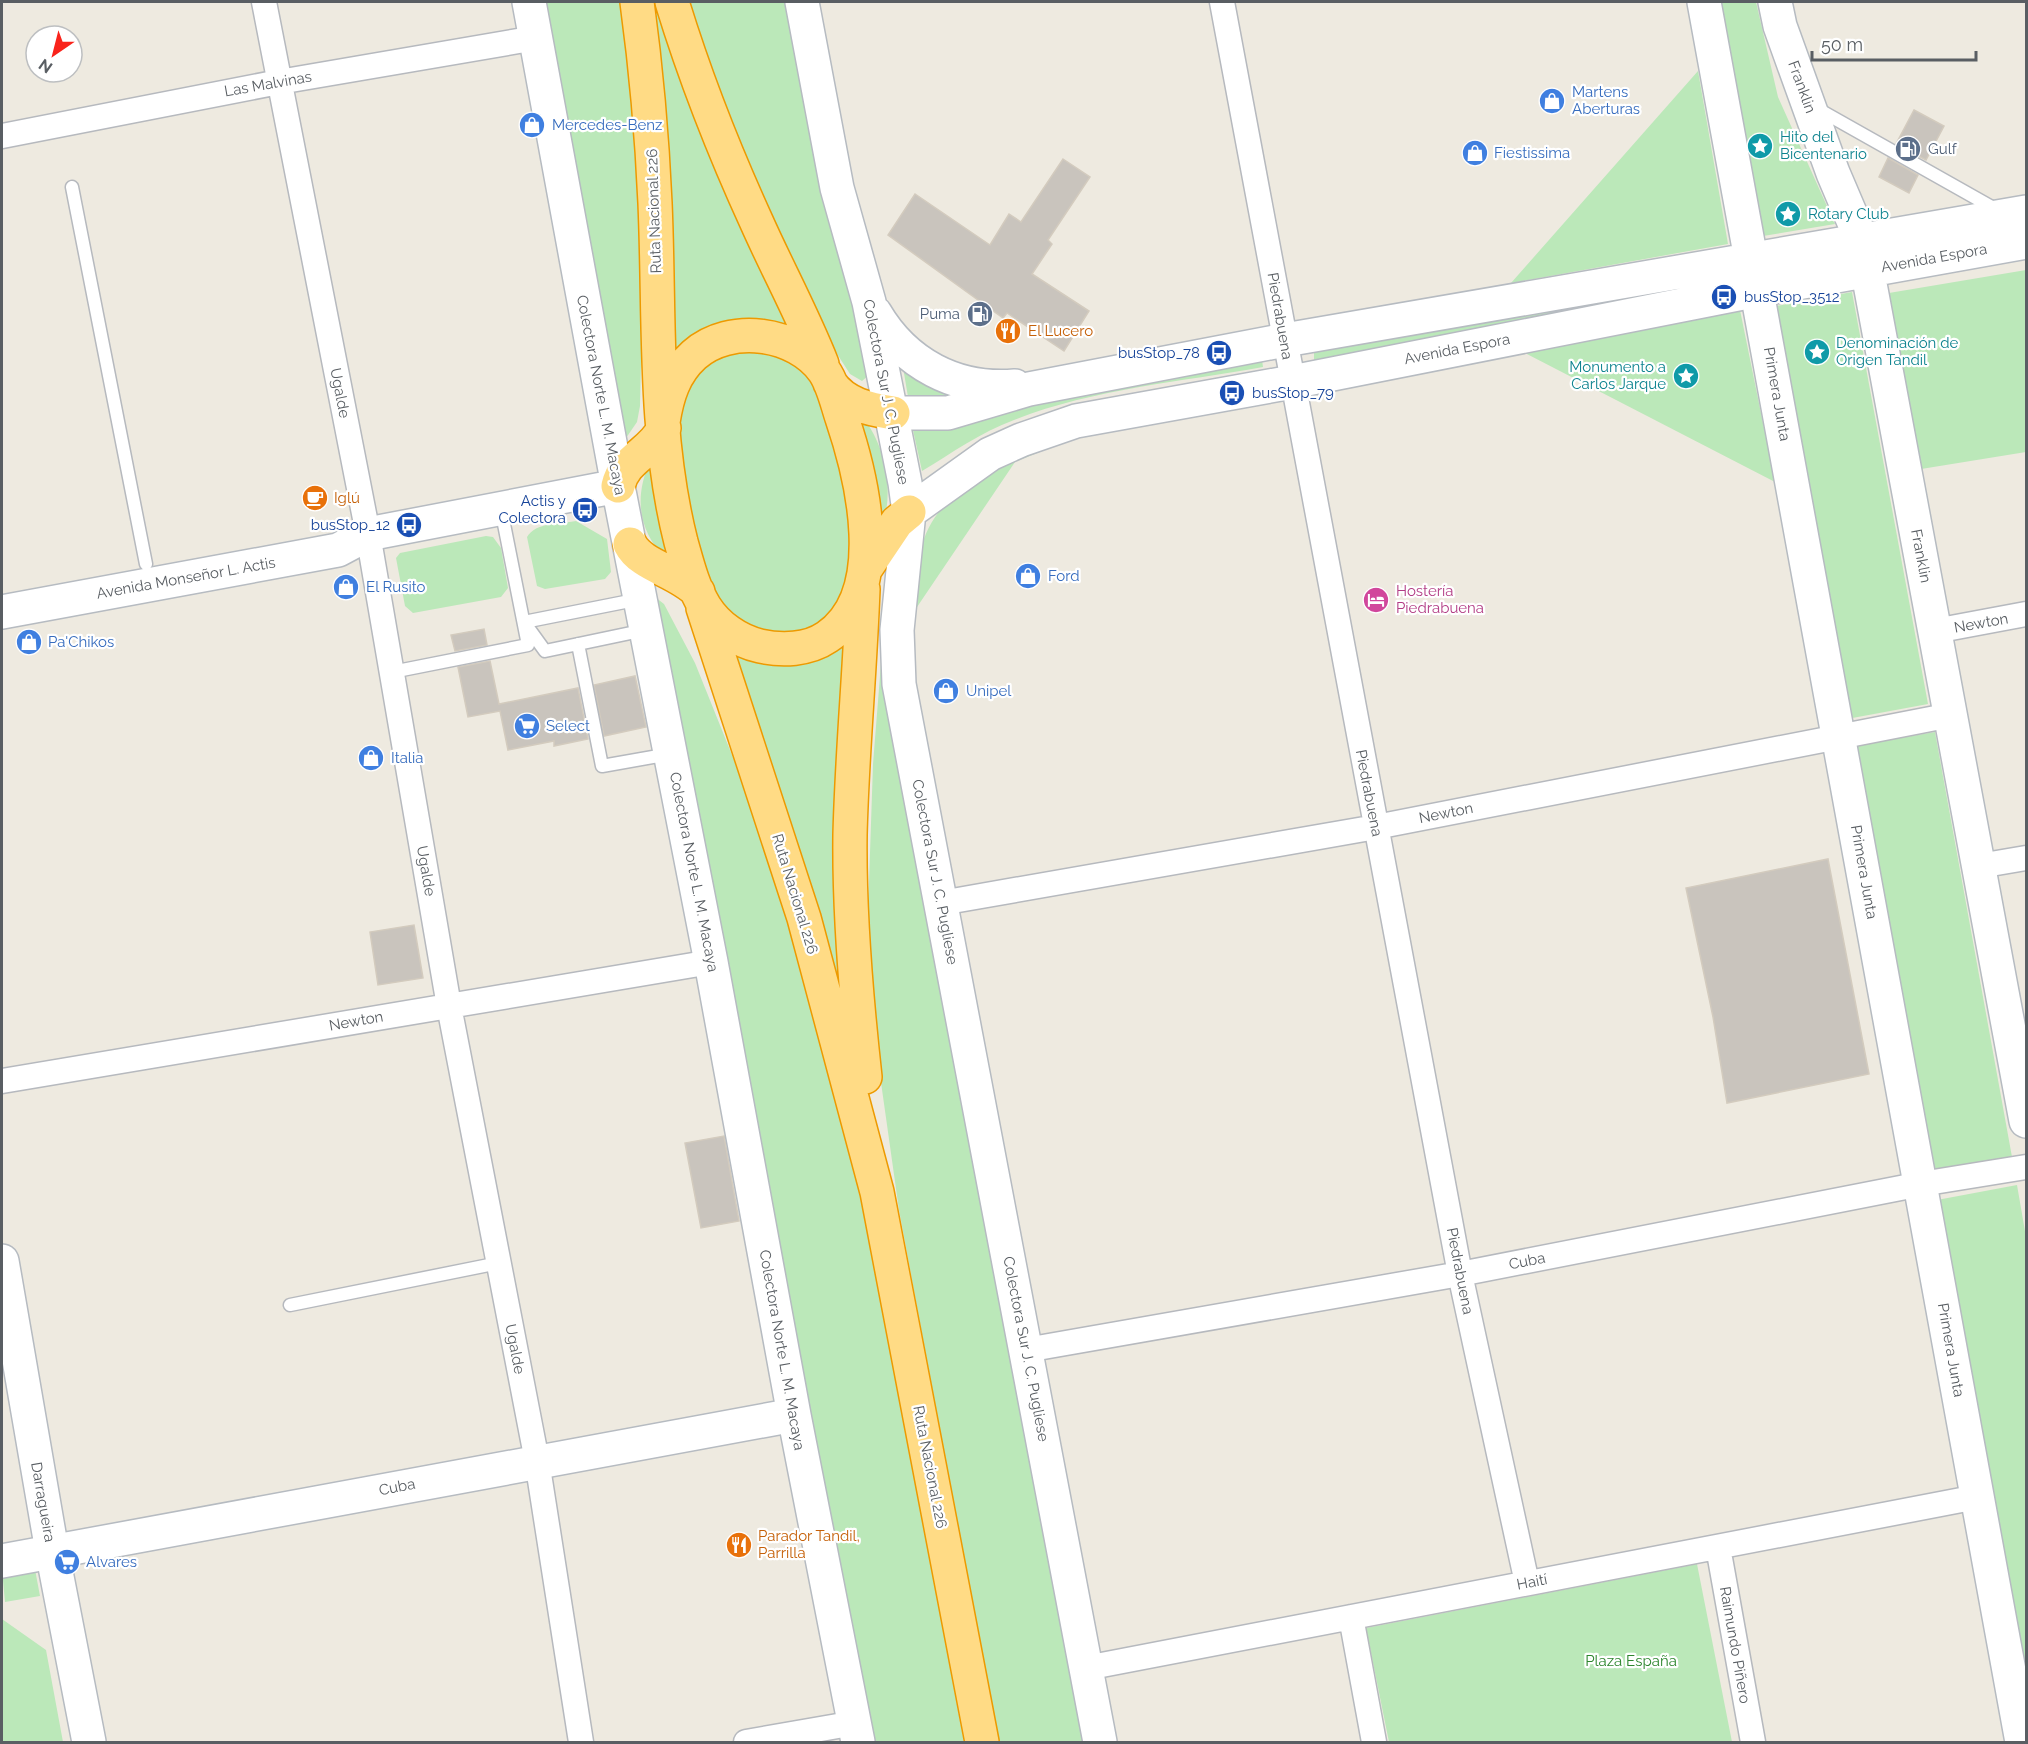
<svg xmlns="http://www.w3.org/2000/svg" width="2028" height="1744" font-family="Raleway,sans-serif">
<rect width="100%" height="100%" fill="#eeeae0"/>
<path fill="#bbe8b9" d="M541,2H626L644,240L640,406L637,422L626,438L621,432Z
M649,2H661L793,327C737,310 708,320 667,359Z
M686,2H797L869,375L862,381L850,374L819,326L744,159Z
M1714,2H1756L1778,97L1835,224L1757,237Z
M1698,71L1728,244L1511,283Z
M2026,270V452L1915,470L1883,294Z
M1716,275L1719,282L1314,361V352Z
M1852,292L1928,704L1847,719L1771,307Z
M1740,310L1775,482L1523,352Z
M771,349L809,374L823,400L847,484L852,548L843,599L817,626L797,633L780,636L740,625L713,592L688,523L678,412L694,374L719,355Z
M1262,360L1263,367C1181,382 1092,389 1014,420C981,432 952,453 922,471L911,421L975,416Z
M903,367L951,390V398L908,397Z
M858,411C887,445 895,490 881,533Z
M1084,434L1015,462L915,610C917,590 917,569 921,550C935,481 1027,454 1084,434Z
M650,462L666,558C638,532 634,496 650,462Z
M576,521L607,539L611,572L605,579L545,589L537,586L527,537C536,522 560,524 576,521Z
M486,536L493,537L501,548L508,588L501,597L413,613L405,606L396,558L400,553Z
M655,597L664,604L695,663L734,760L768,861L797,952L861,1191L964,1742H871Z
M854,632L851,1024L724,649Z
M883,638L1091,1742H998L899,1210L876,1047L868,912L873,764Z
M1935,732L2012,1157L1929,1171L1853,746Z
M2017,1185L2026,1237V1689L1937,1200Z
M34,1564L40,1596L5,1602L2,1570Z
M1697,1564L1732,1742H1389L1366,1628Z
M2,1619L46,1650L63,1742H2Z"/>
<path fill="#c9c4bd" stroke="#d3cbbe" stroke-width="1.5" d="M1914,110L1944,126L1926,160L1896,144Z
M1888,158L1918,175L1909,193L1879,177Z
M1063,159L1090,177L1048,240L1052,244L1032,274L1089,311L1064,351L1007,313L1003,318L888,235L915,194L990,245L1009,214L1021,222Z
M484,629L487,645L455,651L451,635Z
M490,661L499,704L578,688L588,739L554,746V741L508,750L500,711L468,717L458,667Z
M635,676L646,727L604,736L594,685Z
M1828,859L1869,1074L1727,1103L1713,1017L1686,888Z
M414,925L423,978L378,985L370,932Z
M724,1136L739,1221L701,1228L685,1143Z"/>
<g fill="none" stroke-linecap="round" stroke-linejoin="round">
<g stroke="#b6b9be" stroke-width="15">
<path id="lane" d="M1816,108L1997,210
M72,187L146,564
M640,599L524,622L545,651L645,630
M578,644L602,766L670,754
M392,672L528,645L501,509
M290,1305L499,1263"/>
</g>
<g stroke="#b6b9be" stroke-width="27">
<path id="street" d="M264,2L368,534L449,1006L537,1461L581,1742
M1222,2L1460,1274L1527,1583
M2,136L279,82L536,38
M1935,631L2026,614
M1979,866L2026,858
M941,903L1376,827L1951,715
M2,1081L711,962
M1026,1350L1460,1274L1921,1184L2026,1167
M1718,1547L1753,1742
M1351,1617L1374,1742
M1086,1668L1977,1497
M746,1742L855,1723"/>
</g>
<g stroke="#b6bbc1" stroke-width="36">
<path id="secondary" d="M529,2L618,486L711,962L794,1415L858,1742
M802,2L837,188L869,302L905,483L909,512L897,630L899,684L1100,1742
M1704,2L2022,1742
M1775,2L1780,26L1833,173L1862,241L2026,1121
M875,313C905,364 956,391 1015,386
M893,413H948L1029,389L1285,340L2026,212
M909,512L990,454L1021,440L1076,421L1292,382L1758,290L2026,242
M2,612L338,550L368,534L618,486
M2,1261L52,1551L89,1742
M2,1561L794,1415"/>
</g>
<g stroke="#ed9a00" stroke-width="36">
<path id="highway" d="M637,2C646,68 652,135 655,203C660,316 653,432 681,542C687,563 693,588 705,607C717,626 738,641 760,646C782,651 808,650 827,637C891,594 862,477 842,418C837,403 833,384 824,371C796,332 730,323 694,355C674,373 667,396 663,422
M672,2C695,77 724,151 757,223C778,270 803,316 822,364
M830,383C845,405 869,409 893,413
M618,486C624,458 652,453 664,428
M630,544C641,566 678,571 698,592
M866,568L897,522L909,512
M863,589C860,671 852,753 850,835C849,916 856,996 865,1077
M703,608L804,918L877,1192L982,1742"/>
</g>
<use href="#lane" stroke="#fff" stroke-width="12"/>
<use href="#street" stroke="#fff" stroke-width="24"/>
<use href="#secondary" stroke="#fff" stroke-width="33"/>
<use href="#highway" stroke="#ffdb85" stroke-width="33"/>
</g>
<defs>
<g id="shop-disc" transform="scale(1.35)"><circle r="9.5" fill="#3f7fe0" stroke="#fff"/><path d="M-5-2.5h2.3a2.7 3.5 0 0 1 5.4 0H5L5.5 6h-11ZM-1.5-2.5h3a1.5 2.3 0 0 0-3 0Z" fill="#fff"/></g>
<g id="sight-disc" transform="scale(1.35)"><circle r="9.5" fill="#0f9aa8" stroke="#fff"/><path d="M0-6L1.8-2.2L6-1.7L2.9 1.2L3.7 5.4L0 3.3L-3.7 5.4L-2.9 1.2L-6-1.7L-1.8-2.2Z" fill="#fff"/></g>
<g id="fuel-disc" transform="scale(1.35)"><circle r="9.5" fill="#5c6f8a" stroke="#fff"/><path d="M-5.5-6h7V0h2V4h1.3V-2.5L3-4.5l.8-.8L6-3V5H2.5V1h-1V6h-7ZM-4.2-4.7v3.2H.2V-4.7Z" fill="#fff"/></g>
<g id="bus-disc" transform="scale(1.35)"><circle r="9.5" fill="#1a4fb4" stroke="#fff"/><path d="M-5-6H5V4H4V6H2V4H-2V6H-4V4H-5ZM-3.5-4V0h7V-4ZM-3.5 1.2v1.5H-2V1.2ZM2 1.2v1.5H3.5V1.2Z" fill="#fff"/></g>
<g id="restaurant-disc" transform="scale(1.35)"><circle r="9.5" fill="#e8710a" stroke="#fff"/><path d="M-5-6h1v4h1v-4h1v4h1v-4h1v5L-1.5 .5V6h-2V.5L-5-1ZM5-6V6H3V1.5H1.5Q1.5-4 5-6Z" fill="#fff"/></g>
<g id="cafe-disc" transform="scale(1.35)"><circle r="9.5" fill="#e8710a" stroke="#fff"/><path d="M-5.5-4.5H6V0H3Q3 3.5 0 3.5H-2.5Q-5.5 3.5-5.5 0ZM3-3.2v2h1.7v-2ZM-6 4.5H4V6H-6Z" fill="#fff"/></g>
<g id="hotel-disc" transform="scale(1.35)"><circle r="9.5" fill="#d1479c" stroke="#fff"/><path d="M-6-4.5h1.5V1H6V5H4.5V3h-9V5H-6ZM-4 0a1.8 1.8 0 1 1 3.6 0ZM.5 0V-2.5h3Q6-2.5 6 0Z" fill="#fff"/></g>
<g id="supermarket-disc" transform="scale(1.35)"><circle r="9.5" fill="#3f7fe0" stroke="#fff"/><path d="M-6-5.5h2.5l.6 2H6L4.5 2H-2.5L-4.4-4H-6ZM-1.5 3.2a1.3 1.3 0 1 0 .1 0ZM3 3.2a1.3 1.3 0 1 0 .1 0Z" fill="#fff"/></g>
</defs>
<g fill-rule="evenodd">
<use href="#shop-disc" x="1552" y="101"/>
<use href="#shop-disc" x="532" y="125"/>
<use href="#sight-disc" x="1760" y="146"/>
<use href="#fuel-disc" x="1908" y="149"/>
<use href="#shop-disc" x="1475" y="153"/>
<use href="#sight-disc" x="1788" y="214"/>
<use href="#bus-disc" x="1724" y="297"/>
<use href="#fuel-disc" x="980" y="314"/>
<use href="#restaurant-disc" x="1008" y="331"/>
<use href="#sight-disc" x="1817" y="352"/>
<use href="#bus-disc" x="1219" y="353"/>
<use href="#sight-disc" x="1686" y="376"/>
<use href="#bus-disc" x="1232" y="393"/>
<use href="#cafe-disc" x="315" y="498"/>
<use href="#bus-disc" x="585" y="510"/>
<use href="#bus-disc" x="409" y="525"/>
<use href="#shop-disc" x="1028" y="576"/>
<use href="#shop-disc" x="346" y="587"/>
<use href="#hotel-disc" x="1376" y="600"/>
<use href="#shop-disc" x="29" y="642"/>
<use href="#shop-disc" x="946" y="691"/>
<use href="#supermarket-disc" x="527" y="726"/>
<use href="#shop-disc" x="371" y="758"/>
<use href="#restaurant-disc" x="739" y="1545"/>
<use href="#supermarket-disc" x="67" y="1562"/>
</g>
<g text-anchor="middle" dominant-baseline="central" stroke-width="4.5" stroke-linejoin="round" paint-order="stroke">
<g font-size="15" fill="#595e63" stroke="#fff">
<text transform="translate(268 84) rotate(-10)">Las Malvinas</text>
<text transform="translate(1802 87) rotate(70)">Franklin</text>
<text transform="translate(654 211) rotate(-92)">Ruta Nacional 226</text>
<text transform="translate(1934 258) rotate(-10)">Avenida Espora</text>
<text transform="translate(1280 316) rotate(80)">Piedrabuena</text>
<text transform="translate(1457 349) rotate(-11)">Avenida Espora</text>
<text transform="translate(886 392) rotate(79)">Colectora Sur J. C. Pugliese</text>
<text transform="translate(340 393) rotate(79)">Ugalde</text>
<text transform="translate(1777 394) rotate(80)">Primera Junta</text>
<text transform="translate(601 395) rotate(79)">Colectora Norte L. M. Macaya</text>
<text transform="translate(1921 556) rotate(79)">Franklin</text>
<text transform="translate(186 578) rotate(-10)">Avenida Monseñor L. Actis</text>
<text transform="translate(1981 623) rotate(-10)">Newton</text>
<text transform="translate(1369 793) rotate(79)">Piedrabuena</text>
<text transform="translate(1446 813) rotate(-11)">Newton</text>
<text transform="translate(426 871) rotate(80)">Ugalde</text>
<text transform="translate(694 872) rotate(79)">Colectora Norte L. M. Macaya</text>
<text transform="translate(935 872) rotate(79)">Colectora Sur J. C. Pugliese</text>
<text transform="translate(1864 872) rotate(80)">Primera Junta</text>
<text transform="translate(795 894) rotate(73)">Ruta Nacional 226</text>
<text transform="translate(356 1021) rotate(-10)">Newton</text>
<text transform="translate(1527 1261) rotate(-11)">Cuba</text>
<text transform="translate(1460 1271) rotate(79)">Piedrabuena</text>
<text transform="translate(515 1349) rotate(79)">Ugalde</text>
<text transform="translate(1026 1349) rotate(79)">Colectora Sur J. C. Pugliese</text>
<text transform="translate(782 1350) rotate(80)">Colectora Norte L. M. Macaya</text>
<text transform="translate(1951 1350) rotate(80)">Primera Junta</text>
<text transform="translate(930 1467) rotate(79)">Ruta Nacional 226</text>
<text transform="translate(397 1487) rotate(-11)">Cuba</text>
<text transform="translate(43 1502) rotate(80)">Darragueira</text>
<text transform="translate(1532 1582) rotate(-11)">Haití</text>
<text transform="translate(1735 1645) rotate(80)">Raimundo Piñero</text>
</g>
<g font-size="15" fill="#366cbe" stroke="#fff" text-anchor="start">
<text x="1572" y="92">Martens<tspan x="1572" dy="17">Aberturas</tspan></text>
<text x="552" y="125">Mercedes-Benz</text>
<text x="1494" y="153">Fiestissima</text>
<text x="1048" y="576">Ford</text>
<text x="366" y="587">El Rusito</text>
<text x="48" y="642">Pa'Chikos</text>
<text x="966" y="691">Unipel</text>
<text x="546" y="726">Select</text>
<text x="391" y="758">Italia</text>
<text x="86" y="1562">Alvares</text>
</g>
<g font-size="15" fill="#0d838f" stroke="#fff" text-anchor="start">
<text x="1780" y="137">Hito del<tspan x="1780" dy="17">Bicentenario</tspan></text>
<text x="1808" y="214">Rotary Club</text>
<text x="1836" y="343">Denominación de<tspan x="1836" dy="17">Origen Tandil</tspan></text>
<text x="1666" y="367" text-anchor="end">Monumento a<tspan x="1666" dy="17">Carlos Jarque</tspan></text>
</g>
<g font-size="15" fill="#4e5e75" stroke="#fff" text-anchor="start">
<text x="1928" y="149">Gulf</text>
<text x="960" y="314" text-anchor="end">Puma</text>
</g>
<g font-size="15" fill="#164399" stroke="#fff" text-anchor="end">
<text x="1744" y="297" text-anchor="start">busStop_3512</text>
<text x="1200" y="353">busStop_78</text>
<text x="1252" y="393" text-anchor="start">busStop_79</text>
<text x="566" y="501">Actis y<tspan x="566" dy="17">Colectora</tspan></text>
<text x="390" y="525">busStop_12</text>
</g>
<g font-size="15" fill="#c56008" stroke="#fff" text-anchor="start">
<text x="1028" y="331">El Lucero</text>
<text x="334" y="498">Iglú</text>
<text x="758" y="1536">Parador Tandil,<tspan x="758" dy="17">Parrilla</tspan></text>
</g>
<g font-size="15" fill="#b23c85" stroke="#fff" text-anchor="start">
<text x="1396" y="591">Hostería<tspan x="1396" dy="17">Piedrabuena</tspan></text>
</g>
<g font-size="15" fill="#2d862e" stroke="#fff">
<text x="1631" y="1661">Plaza España</text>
</g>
</g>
<rect width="2028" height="1744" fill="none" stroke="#595e63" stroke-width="6"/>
<g transform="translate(54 54) rotate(215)"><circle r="28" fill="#ffffff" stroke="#bdbfc1" stroke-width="1.5"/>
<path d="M0-4.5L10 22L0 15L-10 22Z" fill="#f9231b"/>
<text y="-9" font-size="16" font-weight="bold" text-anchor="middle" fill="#595e63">N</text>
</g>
<path d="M1812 51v9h164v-9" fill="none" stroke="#595e63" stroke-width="3"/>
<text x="1821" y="51" font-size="18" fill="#595e63" stroke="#ffffff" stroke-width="4.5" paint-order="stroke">50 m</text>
</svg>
